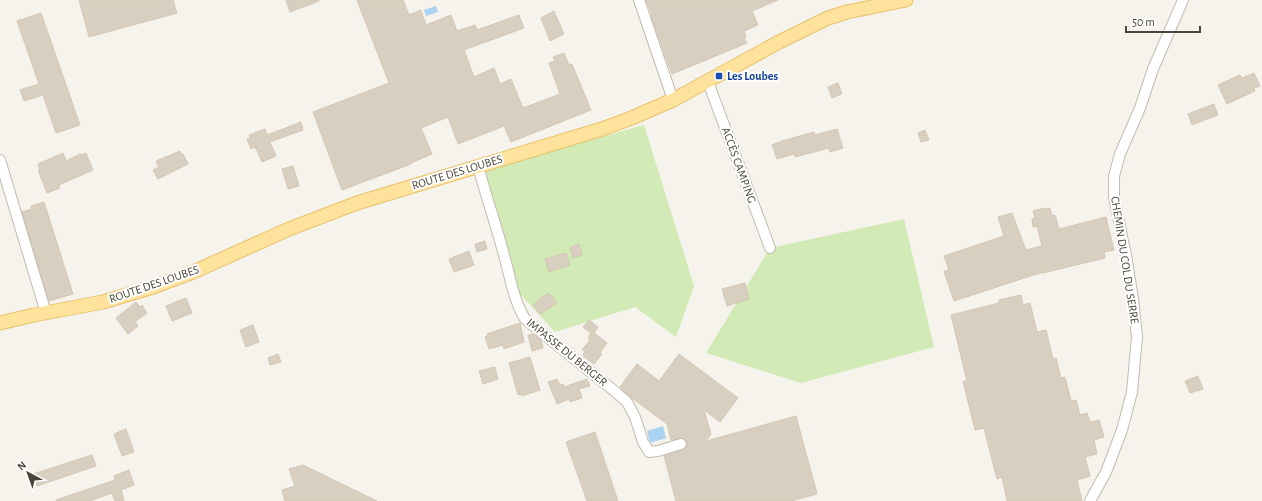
<svg xmlns="http://www.w3.org/2000/svg" width="1262" height="501" font-family="'Alegreya Sans',sans-serif">
<rect width="100%" height="100%" fill="#f6f3ec"/>
<path fill="#d2eab5" d="M644,125L694,286L676,337L635,307L555,332L520,294L483,170Z
M904,219L934,347L801,383L706,353L770,248Z"/>
<path fill="#a9d4f2" d="M436,6L438,12L426,16L424,10Z
M663,426L666,438L650,443L647,431Z"/>
<path fill="#d8cfc1" stroke="#d3c7b4" d="M79,0H173L177,13L89,37Z
M286,0H319V1L290,12Z
M357,0H403L409,15L421,10L426,25L451,15L457,31L475,25L477,30L519,15L524,28L464,50L474,77L494,68L500,84L511,79L523,108L560,94L549,63L555,61L553,57L564,53L569,65L572,64L591,110L511,142L504,126L458,144L448,117L421,128L432,154L411,163V164L342,190L313,112L389,83Z
M646,0H778L752,11L758,25L744,31L746,37H744L747,43L672,74L651,16L652,15Z
M554,11L564,34L550,41L541,18Z
M41,13L80,125L56,133L43,95L24,101L20,90L39,84L17,21Z
M1254,73L1260,86L1254,88L1255,91L1227,104L1218,85L1240,75L1242,78Z
M838,83L842,94L832,98L828,87Z
M1214,104L1218,115L1192,125L1188,114Z
M301,122L303,130L270,142L276,156L262,162L256,148L255,149L254,147L251,149L247,139L250,138L249,135L265,129L267,135Z
M837,129L843,148L830,152L829,148L795,157L794,154L777,159L772,145L782,141L814,132L815,135Z
M925,130L929,140L921,142L918,133Z
M180,151L182,155L183,154L188,164L158,179L153,170L159,167L156,161Z
M63,153L66,161L80,154L81,155L86,153L93,170L59,185L60,188L47,193L38,170H40L38,164Z
M293,166L299,186L288,189L282,169Z
M44,202L73,294L49,301L22,212L32,209L31,206Z
M1045,208V209L1050,208L1052,216L1055,215L1059,229L1106,217L1114,250L1104,252L1105,258L1043,273V272L954,301L944,271L949,270L944,256L1004,236L998,217L1012,213L1026,250L1042,246L1037,226L1033,227L1032,219L1035,218L1033,211Z
M485,241L487,249L477,252L475,244Z
M579,244L582,255L573,258L570,247Z
M469,251L474,265L454,272L449,259Z
M566,253L570,265L549,272L545,259Z
M745,283L749,299L727,306L722,289Z
M548,293L550,296L551,295L557,303L540,314L533,305Z
M1021,295L1023,305L1030,303L1037,332L1046,330L1053,359L1056,358L1061,378L1065,377L1071,401L1076,400L1080,415L1087,413L1090,422L1099,420L1104,437L1094,440L1097,454L1085,457L1090,476L1077,480L1082,501H1007L1002,477L997,479L984,428L975,430L963,381H967L951,315L999,303V300Z
M186,298L192,313L172,321L166,306Z
M136,302L140,307L142,305L147,313L135,322L138,326L128,334L116,318Z
M589,320L598,327L594,333L607,343L600,353L602,354L594,364L583,356L585,351L582,350L590,340L588,338L591,333L583,327Z
M520,323L524,342L504,349L503,345L489,349L485,337L488,336L487,334Z
M253,325L259,342L246,347L240,330Z
M533,334L541,340L543,348L532,351L528,335Z
M278,354L281,362L270,365L268,358Z
M679,354L738,398L720,422L704,410L711,434L706,441L796,416L817,494L791,501H676L664,456L683,450L687,446V442L682,438L671,440L667,424L632,398L620,387L637,364L659,381Z
M530,357L540,390L522,396L521,394L518,395L509,363Z
M495,367L498,379L483,384L479,371Z
M1198,376L1203,389L1190,393L1185,381Z
M557,379L560,385L563,384L564,387L587,379L590,386L579,389L582,398L570,402L569,399L557,404L548,382Z
M126,429L134,452L122,456L114,434Z
M595,432L618,501H587L566,442Z
M92,455L96,466L37,486L33,474Z
M303,465L377,501H285L282,490L295,486L289,469Z
M129,470L134,485L121,490L124,501H115L112,493L90,501H56V500L115,480L114,476Z"/>
<g fill="none" stroke-linecap="round" stroke-linejoin="round">
<g stroke="#c2bbae" stroke-width="12">
<path id="minor" d="M639,0L673,100
M708,82L770,248
M0,160L46,313
M478,166C486,196 496,225 504,255C510,276 513,299 525,319L612,389L627,402L635,417L643,442L649,452L658,451L681,444
M1090,501L1106,472L1122,430L1132,392L1137,337L1133,299L1127,261L1114,197V176L1120,154L1140,108L1153,69L1183,0"/>
</g>
<g stroke="#e6c16a" stroke-width="15">
<path id="major" d="M0,323L34,315L103,302L153,287L191,273L289,229L357,203L602,129L629,119L673,100L779,42L828,18L847,12L906,0"/>
</g>
<use href="#minor" stroke="#fff" stroke-width="10"/>
<use href="#major" stroke="#ffe39c" stroke-width="13"/>
</g>
<rect fill="#1a4fb4" stroke="#fff" stroke-width="1.5" x="715" y="72" width="8" height="8" rx="2"/>
<g text-anchor="middle" dominant-baseline="central" stroke-width="4" stroke-linejoin="round" paint-order="stroke">
<g font-size="12" font-weight="bold" fill="#164399" stroke="#fff" text-anchor="start">
<text x="727" y="76">Les Loubes</text>
</g>
<g font-size="12" fill="#4b4439" stroke="#fff">
<text transform="translate(739 165) rotate(70)">ACCÈS CAMPING</text>
<text transform="translate(457 172) rotate(-17)">ROUTE DES LOUBES</text>
<text transform="translate(1125 260) rotate(81)">CHEMIN DU COL DU SERRE</text>
<text transform="translate(154 284) rotate(-19)">ROUTE DES LOUBES</text>
<text transform="translate(567 352) rotate(39)">IMPASSE DU BERGER</text>
</g>
</g>
<g transform="translate(28 473) rotate(319)" stroke="#ffffff" stroke-width="3" paint-order="stroke">
<path d="M0-3L7 15L0 10L-7 15Z" fill="#4b4439"/>
<text y="-6" font-size="11" font-weight="bold" text-anchor="middle" fill="#4b4439">N</text>
</g>
<path d="M1126 26v6h74v-6" fill="none" stroke="#4b4439" stroke-width="2"/>
<text x="1132" y="26" font-size="12" fill="#4b4439" stroke="#ffffff" stroke-width="3" paint-order="stroke">50 m</text>
</svg>
